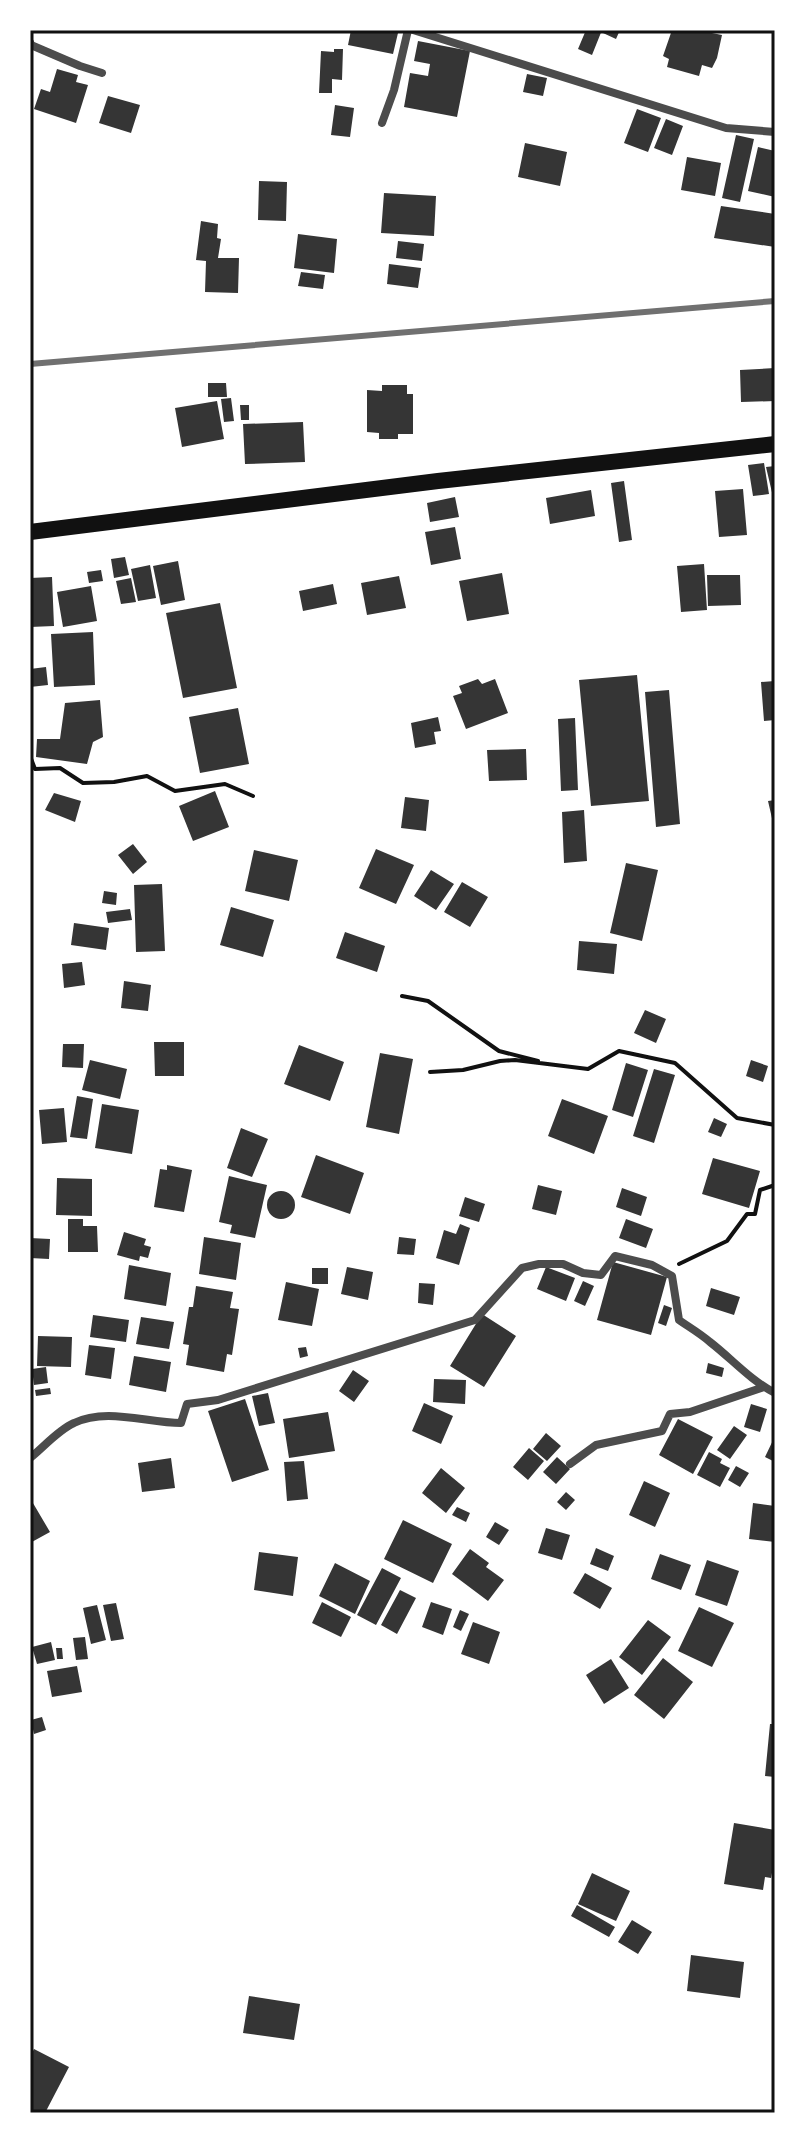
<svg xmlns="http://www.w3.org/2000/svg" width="805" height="2143" font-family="Ubuntu,sans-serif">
<rect width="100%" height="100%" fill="#fff"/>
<path fill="#353535" d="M351,30H383L398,33L393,54L348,45Z
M586,30H602L592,55L578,49Z
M604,30H620L616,39L603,33Z
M672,30H707V32L722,35L717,58L712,68L702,65L699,76L667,67L669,59L663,56Z
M418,41L470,51L457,117L404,107L410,73L428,76L430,64L414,61Z
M334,49H343L342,80L332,79V93H319L321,51L334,52Z
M57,69L78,75L76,82L88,85L76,123L34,109L41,89L50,92Z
M527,74L547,78L543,96L523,92Z
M108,96L140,105L131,133L99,123Z
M335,105L354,108L350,137L331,135Z
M637,109L661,118L648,152L624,143Z
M666,119L683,126L672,155L654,148Z
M736,135L754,139L740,202L722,198Z
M525,143L567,152L560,186L518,177Z
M758,147L775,151V197L748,191Z
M687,157L721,163L715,196L681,190Z
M259,181L287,182L286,221L258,220Z
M384,193L436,196L434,236L381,233Z
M721,206L775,214V247L714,238Z
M201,221L218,224L217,238L221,239L218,258H239L238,293L205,292L206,261L196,260Z
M298,234L337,239L334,273L294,268Z
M398,241L424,244L422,261L396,258Z
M389,264L421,268L418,288L387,284Z
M301,272L325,275L323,289L298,286Z
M775,368V401L741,402L740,370Z
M208,383H226L227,397H208Z
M382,385H407V394H413V434H398V439H379V433L367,432V390L382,391Z
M231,398L234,421L224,422L221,399Z
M217,401L224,439L182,447L175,408Z
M240,405H249V420H241Z
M303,422L305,462L245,464L243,424Z
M764,463L769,494L753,496L748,465Z
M775,466V501H774L766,467Z
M624,481L632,540L619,542L611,483Z
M743,489L747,535L719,537L715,491Z
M591,490L595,516L550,524L546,498Z
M455,497L459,517L430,522L427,503Z
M455,527L461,559L431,565L425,532Z
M125,557L129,575L114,578L111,559Z
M178,561L185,600L161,605L153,566Z
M704,564L707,610L681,612L677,566Z
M150,565L156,598L138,601L131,569Z
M101,570L103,581L89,583L87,572Z
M502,573L509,614L467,621L459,581Z
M707,575H740L741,605L708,606Z
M399,576L406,608L367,615L361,583Z
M52,577L54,626L30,627V578Z
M131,578L136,602L121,604L116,581Z
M333,584L337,604L303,611L299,591Z
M91,586L97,621L63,627L57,592Z
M220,603L237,688L183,698L166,613Z
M93,632L95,685L54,687L51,634Z
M46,667L48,685L30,687V669Z
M637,675L649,801L591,806L579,680Z
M478,679L482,684L495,679L508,713L466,729L453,696L462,693L459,686Z
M775,681V720L764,721L761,682Z
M669,690L680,824L656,827L645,692Z
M100,700L103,737L93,742L87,764L36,757L37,739H60L65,703Z
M238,708L249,764L200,773L189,717Z
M438,717L441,731L434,732L436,744L415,748L411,723Z
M575,718L578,790L561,791L558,719Z
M526,749L527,780L489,781L487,750Z
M215,791L229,827L193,841L179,806Z
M54,793L81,801L75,822L45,810Z
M405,797L429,800L426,831L401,828Z
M775,800V827H774L768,801Z
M584,810L587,861L564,863L562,812Z
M133,844L147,862L133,874L118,855Z
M376,849L414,865L396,904L359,888Z
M254,850L298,860L289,901L245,891Z
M626,863L658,870L642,941L610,933Z
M431,870L454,884L436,910L414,896Z
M462,882L488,897L470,927L444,912Z
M162,884L165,951L136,952L134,885Z
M104,891L117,893L116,905L102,903Z
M231,907L274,920L263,957L220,945Z
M130,909L132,920L108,923L106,912Z
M74,923L109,928L106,950L71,945Z
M345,932L385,946L377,972L336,958Z
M579,941L617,944L614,974L577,970Z
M82,962L85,985L64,988L62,964Z
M124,981L151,985L148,1011L121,1008Z
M645,1010L666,1019L656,1043L634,1033Z
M154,1042H184V1076H155Z
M63,1044H84L83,1068L62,1067Z
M299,1045L344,1062L330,1101L284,1084Z
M380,1053L413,1059L399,1134L366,1127Z
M90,1060L127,1069L120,1099L82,1090Z
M751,1060L768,1066L763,1082L746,1076Z
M626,1063L648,1070L633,1117L612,1110Z
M654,1069L675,1075L654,1143L633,1136Z
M77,1096L93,1099L87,1139L70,1137Z
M562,1099L608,1116L594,1154L548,1136Z
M102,1104L139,1110L132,1154L95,1148Z
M64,1108L67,1142L42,1144L39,1110Z
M714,1118L727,1124L721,1137L708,1132Z
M241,1128L268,1139L252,1177L227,1168Z
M316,1155L364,1173L350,1214L301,1197Z
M713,1158L760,1171L749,1208L702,1194Z
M167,1165L192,1170L184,1212L154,1207L160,1169L167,1170Z
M229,1176L267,1185L255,1238L230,1233L232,1225L219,1222Z
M57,1178L92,1179V1216L56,1215Z
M538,1185L562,1191L556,1215L532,1209Z
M622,1188L647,1197L641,1216L616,1207Z
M267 1205a14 14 0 1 1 28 0a14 14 0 1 1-28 0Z
M465,1197L485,1204L479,1222L459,1216Z
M68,1219H83V1226H97L98,1252H68Z
M626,1219L653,1229L646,1248L619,1238Z
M460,1224L470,1228L459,1265L436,1258L444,1230L456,1234Z
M124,1232L146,1239L144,1245L151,1247L148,1258L140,1256L139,1261L117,1255Z
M204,1237L241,1243L236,1280L199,1274Z
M399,1237L416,1239L414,1255L397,1254Z
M30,1238L50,1239L49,1259L30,1258Z
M613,1262L667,1277L651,1335L597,1320Z
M129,1265L171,1273L166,1306L124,1299Z
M347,1267L373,1272L368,1300L341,1294Z
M546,1267L575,1278L566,1301L537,1289Z
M312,1268H328V1284H312Z
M583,1281L594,1286L585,1306L574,1301Z
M286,1282L319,1289L312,1326L278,1320Z
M419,1283L435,1284L433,1305L418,1303Z
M196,1286L233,1292L230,1308L239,1309L232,1355L227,1354L224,1372L186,1365L189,1345L183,1344L189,1307H193Z
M711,1288L740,1297L734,1315L706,1306Z
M664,1305L672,1308L666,1326L658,1323Z
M482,1314L516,1336L484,1387L450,1366Z
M93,1315L129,1320L126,1342L90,1337Z
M141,1317L174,1322L169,1349L136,1344Z
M38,1336L72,1337L71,1367L37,1366Z
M89,1345L115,1348L111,1379L85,1375Z
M306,1347L308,1356L300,1358L298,1348Z
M134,1356L171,1362L166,1392L129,1385Z
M708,1363L724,1368L722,1377L706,1373Z
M46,1367L48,1383L34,1385L32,1369Z
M353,1370L369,1381L354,1402L339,1391Z
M434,1379L466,1380L465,1404L433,1402Z
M50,1388L51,1394L36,1396L35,1390Z
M268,1393L275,1423L259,1426L252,1396Z
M245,1399L269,1470L232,1482L208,1411Z
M424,1403L453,1416L441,1444L412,1431Z
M751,1404L767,1409L760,1432L744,1427Z
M328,1412L335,1451L289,1458L283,1419Z
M678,1419L713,1437L693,1474L659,1455Z
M734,1426L747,1435L730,1459L717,1450Z
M546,1433L561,1446L547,1461L533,1449Z
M775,1436V1462L765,1457Z
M529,1448L544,1461L528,1480L513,1467Z
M709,1452L722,1459L720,1463L730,1468L720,1487L697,1475Z
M557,1457L570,1469L556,1484L543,1472Z
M171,1458L175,1488L142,1492L138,1463Z
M304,1461L308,1499L287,1501L284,1462Z
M736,1466L749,1473L740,1487L728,1480Z
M441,1468L465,1488L446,1513L422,1493Z
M644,1481L670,1493L655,1527L629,1515Z
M566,1492L575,1500L566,1510L557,1502Z
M30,1498L50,1532L30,1543Z
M753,1503L775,1506V1542L749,1539Z
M457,1507L470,1513L466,1522L452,1515Z
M403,1520L452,1544L433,1583L384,1559Z
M495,1522L509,1530L499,1545L486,1537Z
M546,1528L570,1535L562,1560L538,1553Z
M596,1548L614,1556L608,1571L590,1564Z
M470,1549L489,1563L486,1567L504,1580L488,1601L452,1574Z
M259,1552L298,1557L293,1596L254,1590Z
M660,1554L691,1565L681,1590L651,1579Z
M707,1560L739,1571L727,1606L695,1595Z
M335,1563L370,1581L355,1614L319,1596Z
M382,1568L401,1578L376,1625L357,1615Z
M585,1573L612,1588L600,1609L573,1593Z
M400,1590L416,1598L397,1634L381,1625Z
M322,1602L351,1617L341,1637L312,1623Z
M431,1602L452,1609L443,1635L422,1627Z
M116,1603L124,1639L111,1641L103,1605Z
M97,1605L106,1640L91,1644L83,1608Z
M699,1607L734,1623L712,1667L678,1651Z
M460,1610L469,1614L461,1631L453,1627Z
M648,1620L671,1637L642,1675L619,1657Z
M473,1622L500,1632L489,1664L461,1654Z
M85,1637L88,1659L76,1660L73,1638Z
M51,1642L55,1660L37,1664L32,1647Z
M56,1648H62L63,1659H57Z
M663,1658L693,1682L664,1719L634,1695Z
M611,1659L629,1688L604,1704L586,1675Z
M77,1666L82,1692L52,1697L47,1671Z
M42,1717L46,1730L34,1734L31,1720Z
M770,1724H775V1777L765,1776Z
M734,1823L775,1830V1857L771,1878L765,1877L763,1890L724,1884Z
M592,1873L630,1891L616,1921L578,1904Z
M577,1905L615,1927L609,1937L571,1916Z
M632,1920L652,1932L638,1954L618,1942Z
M691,1955L744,1962L740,1998L687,1991Z
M249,1996L300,2004L294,2040L243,2033Z
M34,2049L69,2067L45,2113L30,2112V2057Z"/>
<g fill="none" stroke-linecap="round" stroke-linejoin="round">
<path stroke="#111" stroke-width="4" d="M30,756L35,769L60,768L83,783L114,782L147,776L175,791L225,784L253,796
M402,996L428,1001L499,1051L538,1061
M430,1072L463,1070L500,1061L515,1060L588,1069L619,1051L675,1063L737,1118L775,1125
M679,1264L727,1241L747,1214H755L760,1190L775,1185"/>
<path stroke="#4c4c4c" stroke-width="8" d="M413,30L726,128L775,132
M30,42L31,45L80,66L102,73
M382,123L394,90L408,30
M30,1458C44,1447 58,1430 74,1423C106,1407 147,1423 181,1423L187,1404L218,1400L475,1320L522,1268L539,1264H563L583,1273L601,1275L615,1256L652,1265L672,1276L679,1320C689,1327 701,1334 710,1342C732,1359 750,1380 775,1393
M570,1464L596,1445L662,1431L670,1414L690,1412L764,1387"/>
<path stroke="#111" stroke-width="16" d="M30,532L438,481L775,444"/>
<path stroke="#707070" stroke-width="6" d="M30,364L775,301"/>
</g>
<rect width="805" height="2143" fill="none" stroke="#ffffff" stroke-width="64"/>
<rect x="32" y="32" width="741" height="2079" fill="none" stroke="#111" stroke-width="3"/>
</svg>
